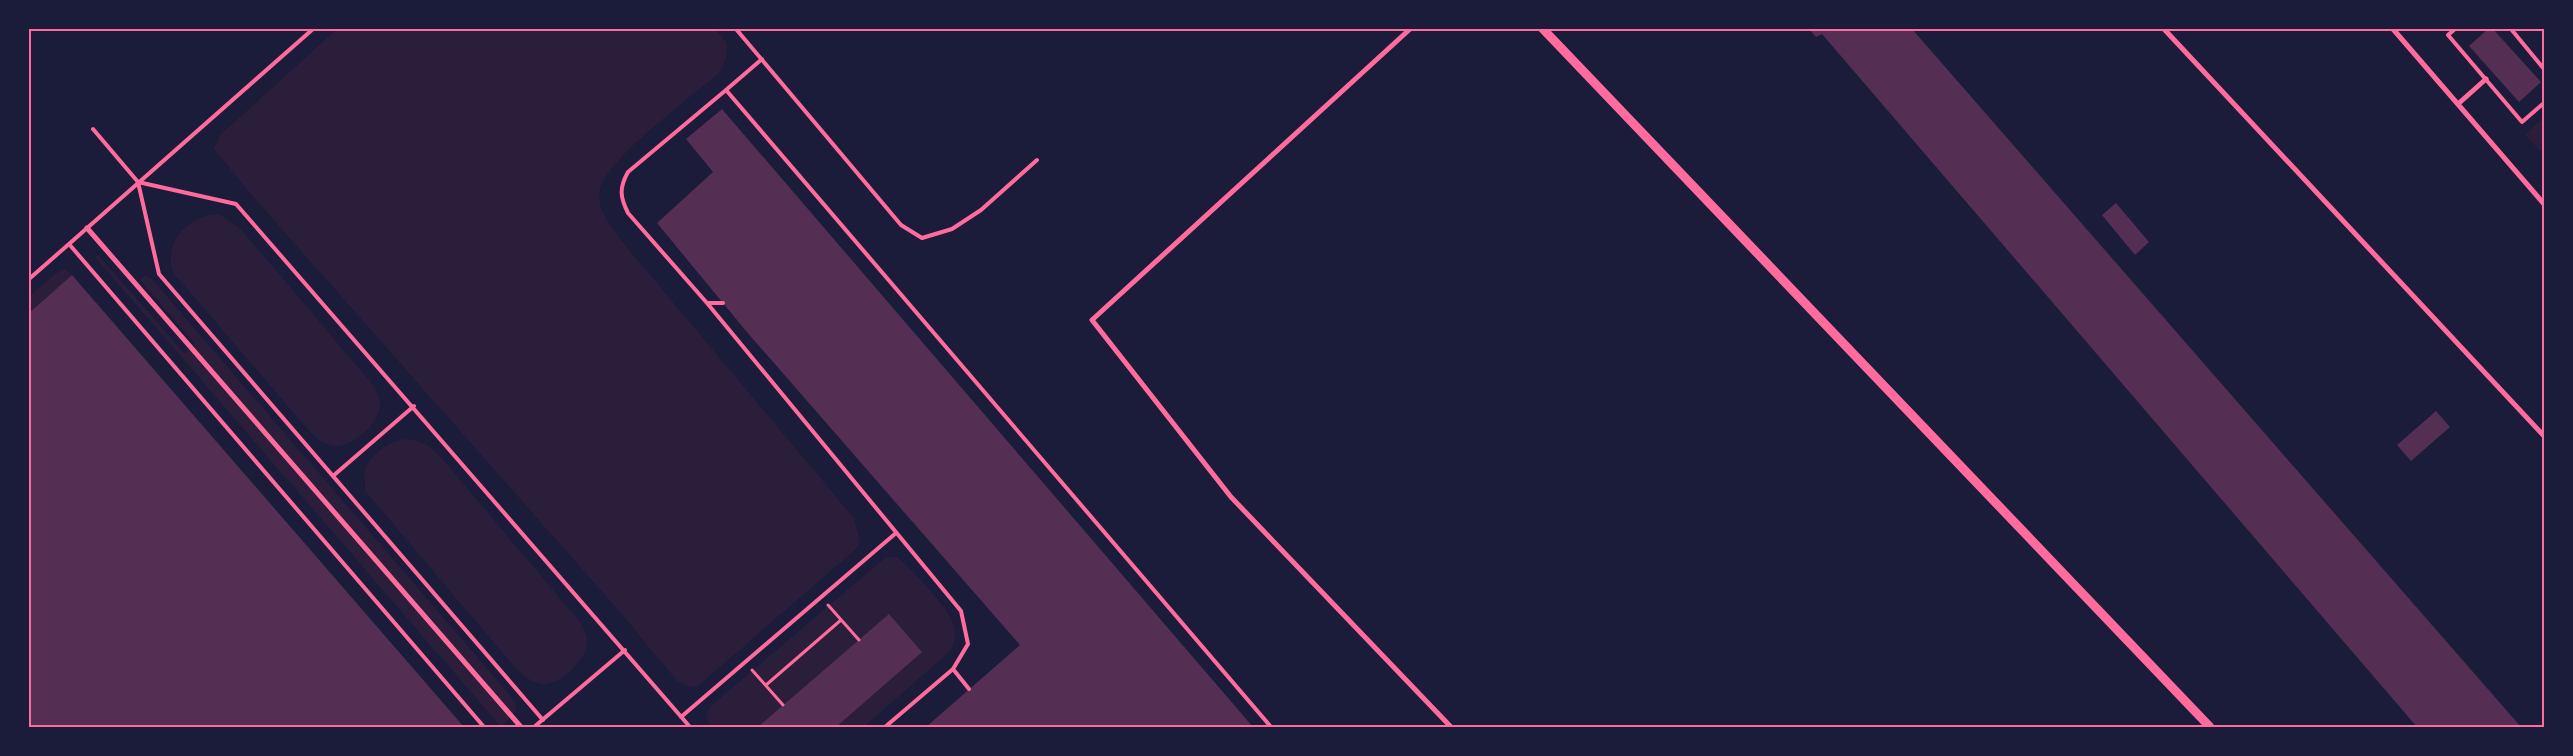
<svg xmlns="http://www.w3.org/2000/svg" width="2573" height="756" font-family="'Times New Roman',serif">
<rect width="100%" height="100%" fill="#1b1b3a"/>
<path fill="#2a1e3b" d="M337,29H715L727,43L726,58L720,72C695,94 605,160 600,190C596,209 610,224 620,239L854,518L860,543L855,550L698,686L689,687L677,681L620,612L249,192L214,149L220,135Z
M2544,117V147L2540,151L2525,135Z
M219,214L241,229L373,385C376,390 379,397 380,403C382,421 354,447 336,446C326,446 319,440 312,434L174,274C161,243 188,215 219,214Z
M98,255L185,354L195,344L140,280L145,275L152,279L509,694L515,703L516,711L501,727L95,257Z
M64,269L72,275L29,313V296L55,274Z
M406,439C421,440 428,445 439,455L580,622C583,628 587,634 587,641C588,659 561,685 543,684C534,684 526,677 519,672L365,491C365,484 364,476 365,470C369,455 391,440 406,439Z
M886,557H897C912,570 952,610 955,629C956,638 954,644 950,651L864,727H710L706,715L711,706Z"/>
<path fill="#542f53" d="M1809,29H1912L2521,727H2417L1822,34L1816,37Z
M2488,29H2493L2541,82L2519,102L2469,46Z
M722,109L1253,727H926L1020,645L746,331L657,223L713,172L686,139Z
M2116,203L2149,242L2135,255L2102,215Z
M72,275L464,727H29V313Z
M2436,411L2450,427L2411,461L2397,445Z
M889,614L922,652L836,727H758Z"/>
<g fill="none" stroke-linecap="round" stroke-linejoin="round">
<path stroke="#ff6b9d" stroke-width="3" d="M828,605L859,640
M752,670L783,705
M766,685L841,620"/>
<path stroke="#ff6b9d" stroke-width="4" d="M736,29L901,225L922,238L952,229L981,210L1037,160
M2455,29L2448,35L2522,122L2544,103
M2511,29L2544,69
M726,90L762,59
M93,129L138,182L159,274L543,720
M138,182L236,204L690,727
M69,244L313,29
M29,279L69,244L484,727
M707,303L961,611L968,644L953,669
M723,303H707L628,213C620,197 619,188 628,172L726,90L1271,727
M333,476L414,406
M681,717L896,533
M534,727L625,650
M885,727L953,669L969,689"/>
<path stroke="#ff6b9d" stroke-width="5" d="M1410,29L1092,320L1231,497L1451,727
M2164,29L2544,436
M2393,29L2544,204
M2458,104L2486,79
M87,228L521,727"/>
<path stroke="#ff6b9d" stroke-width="9" d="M1543,29L2210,727"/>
</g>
<rect width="2573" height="756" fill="none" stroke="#1b1b3a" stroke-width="60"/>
<rect x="30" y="30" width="2513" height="696" fill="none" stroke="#ff6b9d" stroke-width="2"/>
</svg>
